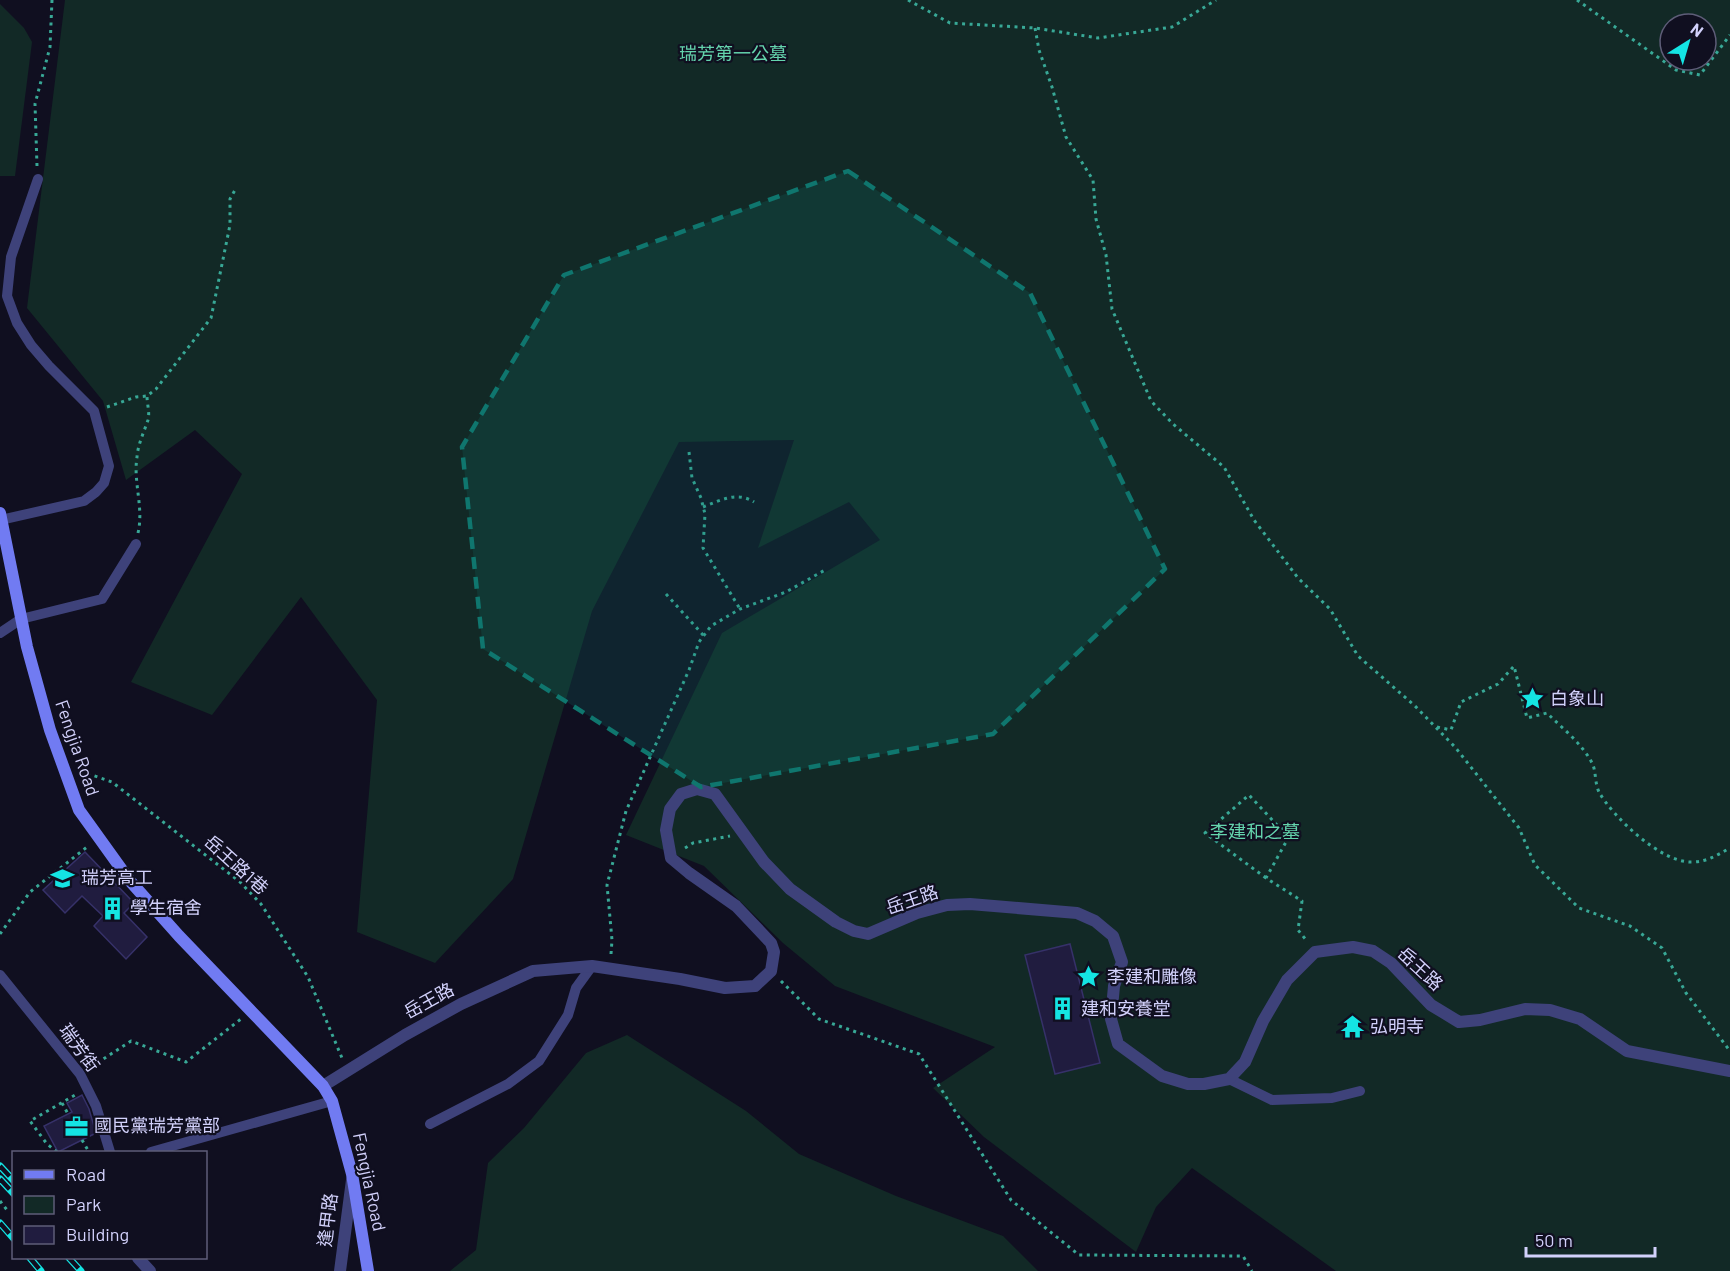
<svg xmlns="http://www.w3.org/2000/svg" width="1730" height="1271" font-family="Barlow,'Noto Sans TC',sans-serif">
	<style>
		.green { fill: #122926; fill-rule: evenodd }
		.building { fill: #201c3f; stroke: #363169; stroke-width: 1.5 }
		.lines { fill: none; stroke-linecap: round; stroke-linejoin: round }
		.path { stroke: #38a896; stroke-width: 3; stroke-dasharray: 3 4.5; stroke-linecap: butt }
		.service { stroke: #3e427a; stroke-width: 10 }
		.pedestrian { stroke: #3e427a; stroke-width: 12 }
		.tertiary { stroke: #3e427a; stroke-width: 12 }
		.secondary { stroke: #717bf2; stroke-width: 12 }
		.rail-casing { stroke: #14e4e3; stroke-width: 7 }
		.rail { stroke: #100f20; stroke-width: 4.5; stroke-dasharray: 14; stroke-linecap: butt }
		.marked { fill: #0f766e; fill-opacity: 0.2; stroke: #0f766e; stroke-width: 4.5; stroke-dasharray: 12 8; stroke-linejoin: round }
		.labels { text-anchor: middle; stroke-width: 4.5; stroke-linejoin: round; paint-order: stroke }
		.park-label { font-size: 18px; fill: #64d4ad; stroke: #100f20 }
		.poi-label { font-size: 18px; fill: #d2d1fb; stroke: #100f20; text-anchor: start }
		.street-label { font-size: 18px; fill: #d2d1fb; stroke: #100f20 }
	</style>
	<rect width="100%" height="100%" fill="#100f20"/>
	<g class="green">
		<path d="M 65,0 L 1730,0 L 1730,1271 L 1336,1271 L 1192,1168 L 1156,1207 L 1136,1252 L 984,1137 L 933,1088 L 995,1047 L 835,986 L 783,943 L 704,866 L 626,835 L 722,633 L 880,540 L 849,502 L 758,548 L 794,440 L 679,442 L 592,611 L 513,879 L 435,963 L 357,932 L 377,700 L 301,597 L 212,715 L 131,682 L 242,474 L 195,430 L 126,480 L 103,401 L 27,308 ZM 1670,24 L 1706,24 L 1706,60 L 1670,60 Z"/>
		<path d="M 0,4 L 24,28 L 32,42 L 15,176 L 0,176 Z"/>
		<path d="M 627,1035 L 746,1111 L 799,1154 L 896,1196 L 1003,1236 L 1038,1271 L 450,1271 L 476,1250 L 488,1163 L 524,1128 L 586,1053 Z"/>
	</g>
	<g class="building">
		<path d="M 85,852 L 134,903 L 124,913 L 147,937 L 126,959 L 94,926 L 103,916 L 82,896 L 65,913 L 43,890 Z"/>
		<path d="M 1070,944 L 1100,1063 L 1055,1074 L 1025,955 Z"/>
		<path d="M 82,1095 L 89,1109 L 96,1133 L 58,1152 L 44,1126 L 72,1112 L 67,1103 Z"/>
	</g>
	<g class="lines">
		<g class="path">
			<path d="M 908,0 L 950,23 L 1035,28 L 1098,38 L 1172,27 L 1216,0"/>
			<path d="M 1577,0 L 1676,70 L 1700,75 L 1730,35"/>
			<path d="M 1035,28 L 1039,50 L 1052,87 L 1066,137 L 1093,180 L 1096,219 L 1106,255 L 1112,309 L 1151,401 L 1173,424 L 1224,467 L 1254,520 L 1298,578 L 1330,609 L 1358,656 L 1415,706 L 1455,747 L 1519,828 L 1535,865 L 1579,908 L 1630,926 L 1662,948 L 1686,993 L 1730,1051"/>
			<path d="M 37,166 L 35,104 L 50,47 L 52,0"/>
			<path d="M 107,407 L 136,397 L 147,396 L 156,389 L 211,318 L 230,225 L 230,199 L 235,190"/>
			<path d="M 689,452 L 692,478 L 701,498 L 705,514 L 703,548 L 740,609"/>
			<path d="M 703,507 C 721,500 737,491 754,502"/>
			<path d="M 138,533 C 144,508 133,482 137,457 C 138,444 144,432 148,420 C 150,413 147,404 147,396"/>
			<path d="M 666,594 L 704,636"/>
			<path d="M 1437,727 L 1451,730 L 1461,702 L 1498,684 L 1514,666 L 1527,718 L 1547,713 C 1563,729 1583,744 1593,765 C 1596,773 1595,784 1599,792 C 1613,817 1661,863 1692,862 C 1707,862 1717,855 1730,848"/>
			<path d="M 80,773 L 86,773 L 112,782 L 240,882 L 261,904 L 308,977 L 342,1058"/>
			<path d="M 685,848 L 693,843 L 730,836"/>
			<path d="M 1266,878 L 1205,833 L 1249,795 L 1277,825 L 1291,833 L 1266,878 L 1302,901 L 1298,930 L 1307,941"/>
			<path d="M 0,934 L 30,892 L 87,847"/>
			<path d="M 611,954 L 612,940 L 607,885 L 626,811 L 689,670 L 699,642 L 711,626 L 740,609 L 786,592 L 825,570"/>
			<path d="M 781,981 L 819,1019 L 919,1054 L 1011,1200 L 1079,1255 L 1243,1256 L 1252,1271"/>
			<path d="M 91,1067 L 131,1041 L 186,1062 L 241,1019"/>
			<path d="M 62,1103 L 68,1114"/>
			<path d="M 82,1140 L 89,1152"/>
			<path d="M 57,1152 L 47,1144 L 30,1121 L 75,1095"/>
			<path d="M 0,1201 L 7,1210"/>
		</g>
		<g class="service">
			<path d="M 1,520 L 84,501 L 96,492 L 104,483 L 109,466 L 94,411 L 49,366 L 31,345 L 17,323 L 7,296 L 11,257 L 38,179"/>
			<path d="M 0,633 L 21,619 L 102,599 L 136,544"/>
			<path d="M 0,975 L 80,1074 L 96,1106 L 110,1152"/>
			<path d="M 1229,1079 L 1272,1100 L 1332,1098 L 1360,1091"/>
			<path d="M 430,1124 L 508,1084 L 539,1061 L 568,1015 L 576,988 L 592,966"/>
			<path d="M 151,1152 L 332,1101"/>
		</g>
		<g class="pedestrian">
			<path d="M 138,1258 L 150,1271"/>
			<path d="M 340,1271 L 352,1180"/>
		</g>
		<path class="tertiary" d="M 323,1086 L 405,1035 L 461,1004 L 533,971 L 592,966 L 680,979 L 725,988 L 755,986 L 771,971 L 774,952 L 771,943 L 736,906 L 689,873 L 671,858 L 666,830 L 670,809 L 681,794 L 697,789 L 715,794 L 764,862 L 790,889 L 836,922 L 854,931 L 868,934 L 917,913 L 947,905 L 970,904 L 1077,913 L 1095,921 L 1113,936 L 1122,962 L 1114,986 L 1111,1019 L 1118,1044 L 1162,1076 L 1188,1084 L 1204,1084 L 1229,1079 L 1245,1062 L 1263,1021 L 1287,980 L 1315,952 L 1353,947 L 1373,951 L 1391,963 L 1431,1005 L 1459,1022 L 1480,1020 L 1525,1009 L 1550,1010 L 1580,1019 L 1627,1051 L 1730,1071"/>
		<path class="secondary" d="M 0,513 L 27,647 L 50,730 L 79,810 L 130,881 L 179,936 L 323,1086 L 332,1101 L 352,1174 L 368,1271"/>
		<defs>
			<g id="rail">
				<path d="M 0,1166 L 14,1181"/>
				<path d="M 0,1179 L 14,1194"/>
				<path d="M 0,1223 L 14,1239"/>
				<path d="M 30,1258 L 41,1271"/>
				<path d="M 69,1258 L 81,1271"/>
			</g>
		</defs>
		<use href="#rail" class="rail-casing"/>
		<use href="#rail" class="rail"/>
	</g>
	<path class="marked" d="M 848,171 L 1030,293 L 1165,569 L 993,734 L 701,787 L 483,649 L 462,447 L 564,275 Z"/>
	<defs>
		<symbol id="sight-bare" viewBox="-9 -9 18 18"><path d="M0-6L1.8-2.2L6-1.7L2.9 1.2L3.7 5.4L0 3.3L-3.7 5.4L-2.9 1.2L-6-1.7L-1.8-2.2Z" fill="#14e4e3" stroke="#100f20" stroke-width="2.5" paint-order="stroke"/></symbol>
		<symbol id="school-bare" viewBox="-9 -9 18 18"><path d="M0-5L7-2L0 1L-7-2ZM-4 1L0 2.5L4 1V4Q0 6-4 4Z" fill="#14e4e3" stroke="#100f20" stroke-width="2.5" paint-order="stroke"/></symbol>
		<symbol id="building-bare" viewBox="-9 -9 18 18"><path d="M-4-6H4V6H1V3H-1V6H-4ZM-2.5-4.3h1.7v1.8h-1.7ZM.8-4.3h1.7v1.8H.8ZM-2.5-1h1.7V.8h-1.7ZM.8-1h1.7V.8H.8Z" fill="#14e4e3" stroke="#100f20" stroke-width="2.5" paint-order="stroke"/></symbol>
		<symbol id="temple-bare" viewBox="-9 -9 18 18"><path d="M0-6L5-2H3V0L6.5 2.5H4V6H1.5V3h-3V6H-4V2.5H-6.5L-3 0V-2H-5Z" fill="#14e4e3" stroke="#100f20" stroke-width="2.5" paint-order="stroke"/></symbol>
		<symbol id="office-bare" viewBox="-9 -9 18 18"><path d="M-6-3h4V-5.5h4V-3h4V5H-6ZM-1-4.5V-3h2v-1.5ZM-6 0V1H6V0Z" fill="#14e4e3" stroke="#100f20" stroke-width="2.5" paint-order="stroke"/></symbol>
	</defs>
	<g fill-rule="evenodd">
		<use href="#sight-bare" x="1516" y="682" width="33" height="33"/>
		<use href="#school-bare" x="46" y="862" width="33" height="33"/>
		<use href="#building-bare" x="96" y="892" width="33" height="33"/>
		<use href="#sight-bare" x="1072" y="960" width="33" height="33"/>
		<use href="#building-bare" x="1046" y="992" width="33" height="33"/>
		<use href="#temple-bare" x="1336" y="1010" width="33" height="33"/>
		<use href="#office-bare" x="60" y="1110" width="33" height="33"/>
	</g>
	<g class="labels">
		<g class="park-label">
			<text x="733" y="60">瑞芳第一公墓</text>
			<text x="1255" y="838">李建和之墓</text>
		</g>
		<g class="poi-label">
			<text x="1550" y="705">白象山</text>
			<text x="81" y="884">瑞芳高工</text>
			<text x="130" y="914">學生宿舍</text>
			<text x="1107" y="983">李建和雕像</text>
			<text x="1081" y="1015">建和安養堂</text>
			<text x="1370" y="1033">弘明寺</text>
			<text x="94" y="1132">國民黨瑞芳黨部</text>
		</g>
		<g class="street-label">
			<text transform="translate(77 748) rotate(71)" y="6">Fengjia Road</text>
			<text transform="translate(236 865) rotate(42)" y="6">岳王路1巷</text>
			<text transform="translate(912 900) rotate(-19)" y="6">岳王路</text>
			<text transform="translate(1420 969) rotate(43)" y="6">岳王路</text>
			<text transform="translate(429 1001) rotate(-29)" y="6">岳王路</text>
			<text transform="translate(79 1048) rotate(54)" y="6">瑞芳街</text>
			<text transform="translate(369 1182) rotate(78)" y="6">Fengjia Road</text>
			<text transform="translate(328 1220) rotate(-83)" y="6">逢甲路</text>
		</g>
	</g>
	<rect x="12" y="1151" width="195" height="108" fill="#100f20" stroke="#5e5d78" stroke-width="1.5"/>
	<rect x="24" y="1170" width="30" height="9" fill="#717bf2" stroke="#5e5d78" stroke-width="1.5"/>
	<text x="66" y="1181" font-size="18" fill="#d2d1fb">Road</text>
	<rect x="24" y="1196" width="30" height="18" fill="#122926" stroke="#5e5d78" stroke-width="1.5"/>
	<text x="66" y="1211" font-size="18" fill="#d2d1fb">Park</text>
	<rect x="24" y="1226" width="30" height="18" fill="#201c3f" stroke="#5e5d78" stroke-width="1.5"/>
	<text x="66" y="1241" font-size="18" fill="#d2d1fb">Building</text>
	<g transform="translate(1688 42) rotate(37)"><circle r="28" fill="#100f20" stroke="#5e5d78" stroke-width="1.5"/>
	<path d="M0-4.5L10 22L0 15L-10 22Z" fill="#14e4e3"/>
	<text y="-9" font-size="16" font-weight="bold" text-anchor="middle" fill="#d2d1fb">N</text>
	</g>
	<path d="M1526 1247v9h129v-9" fill="none" stroke="#d2d1fb" stroke-width="3"/>
	<text x="1535" y="1247" font-size="18" fill="#d2d1fb" stroke="#100f20" stroke-width="4.5" paint-order="stroke">50 m</text>
</svg>
